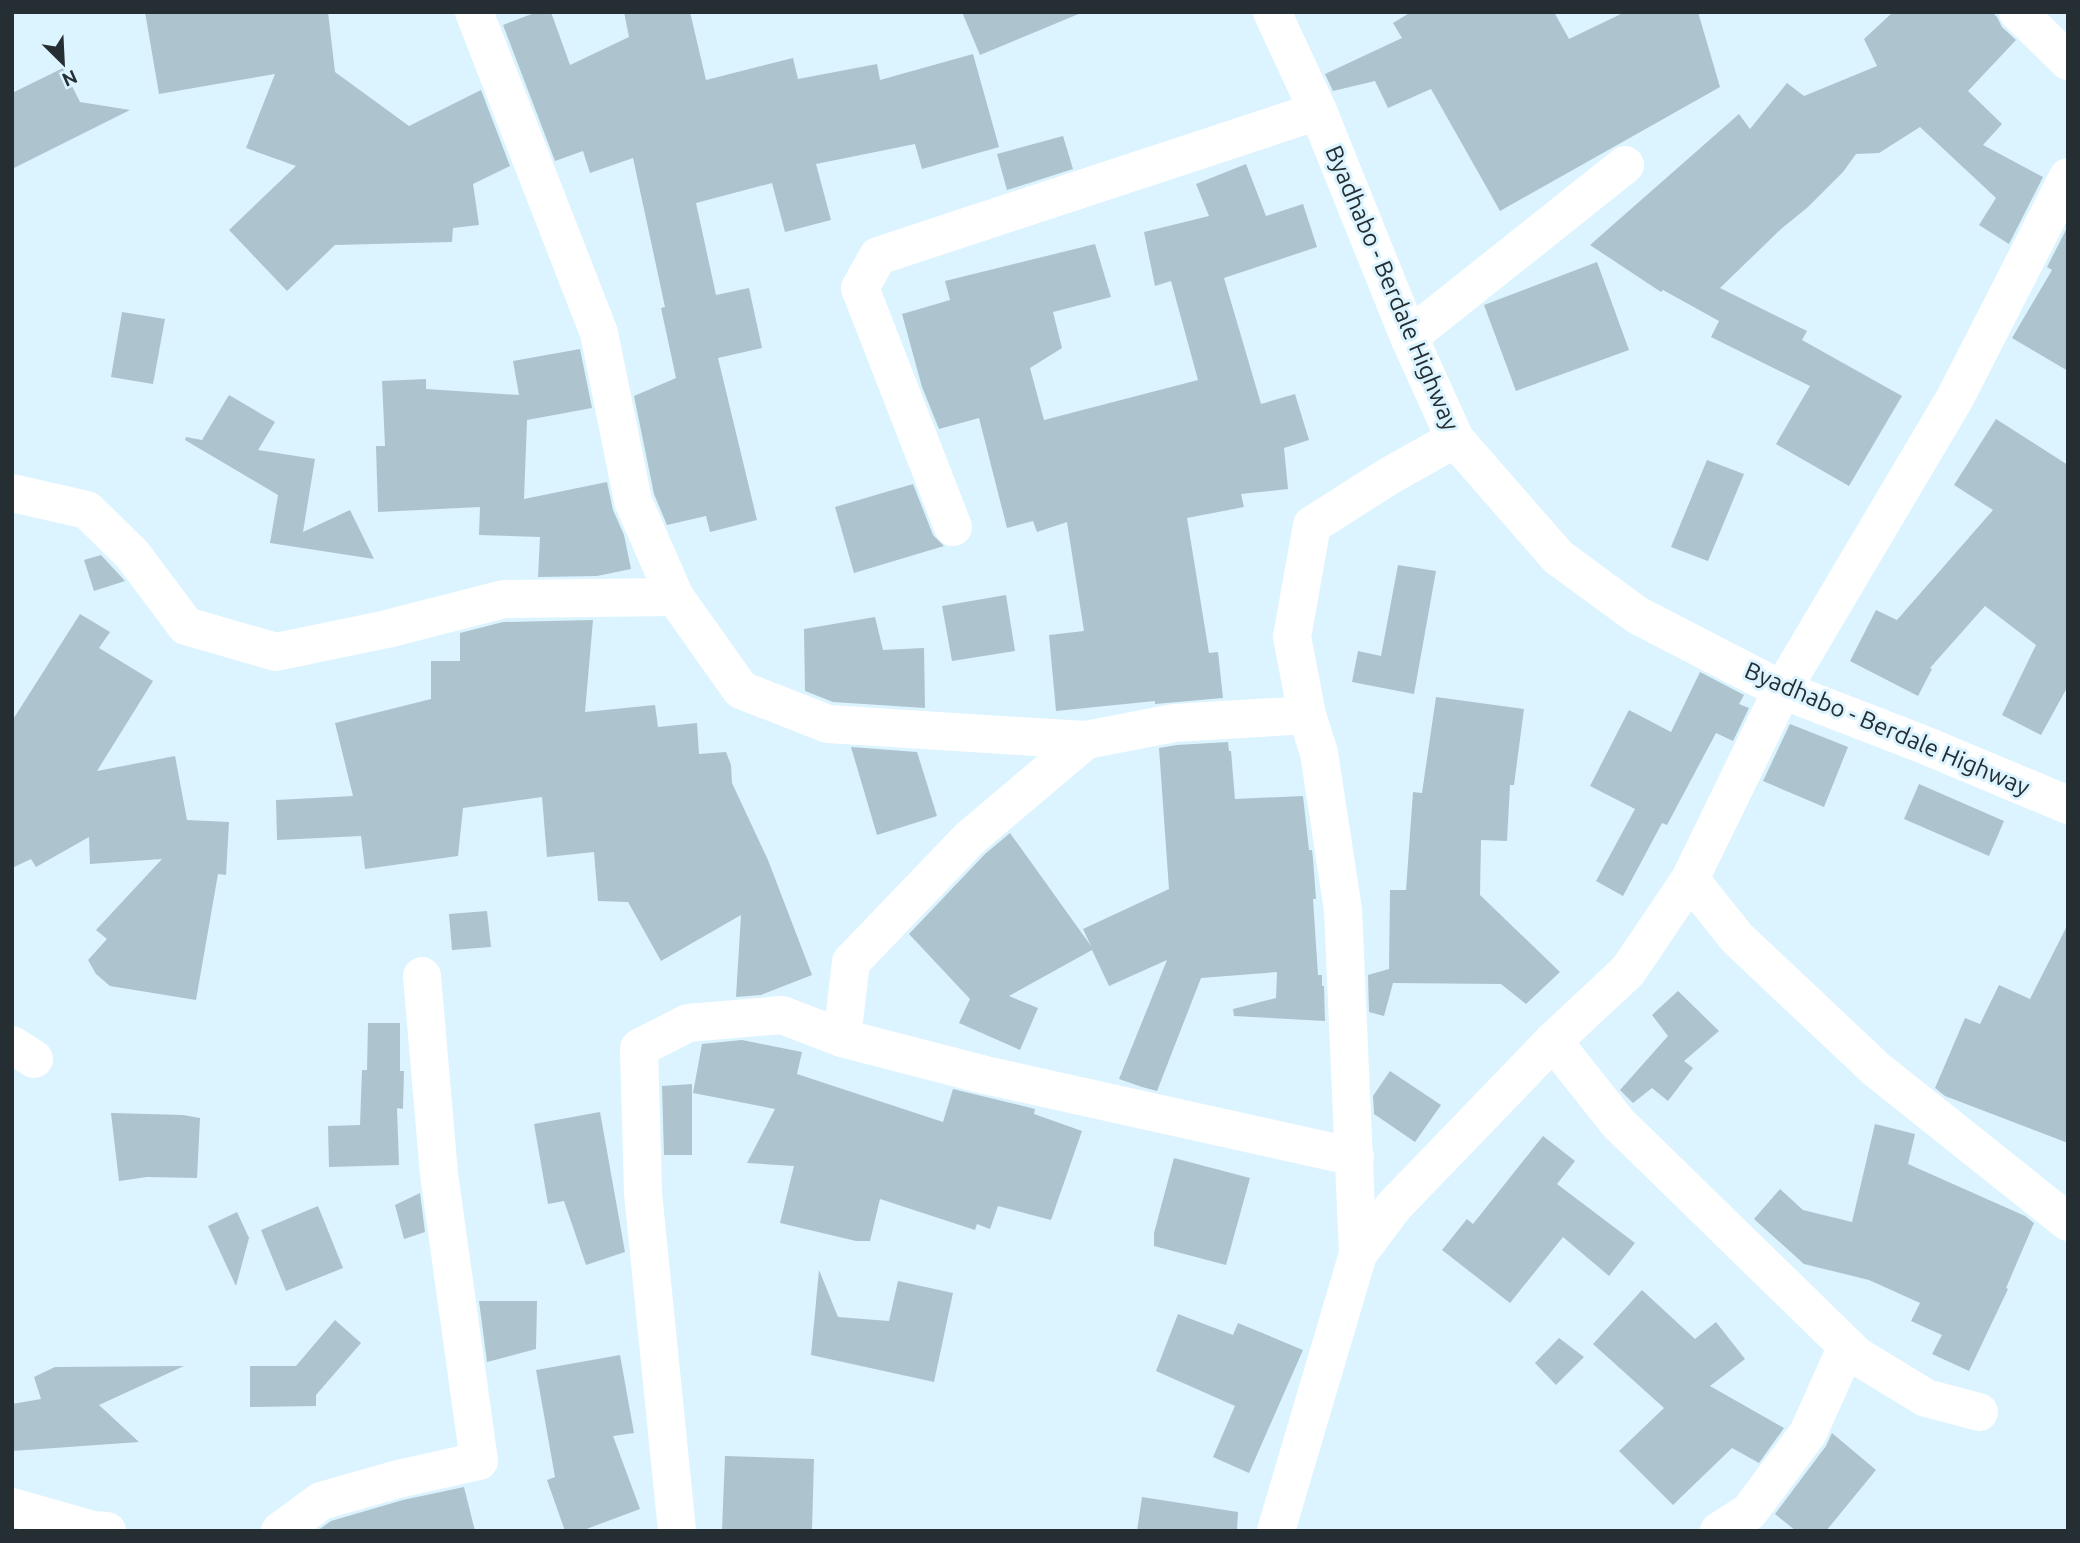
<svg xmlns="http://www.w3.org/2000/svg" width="2080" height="1543" font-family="Ubuntu,sans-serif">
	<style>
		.building { fill: #adc4ce }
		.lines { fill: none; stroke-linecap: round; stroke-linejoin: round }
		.minor { stroke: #fff; stroke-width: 38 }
		.major { stroke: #fff; stroke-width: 38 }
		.labels { text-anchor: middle; stroke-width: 6; stroke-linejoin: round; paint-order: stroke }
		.street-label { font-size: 24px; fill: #252e32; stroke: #dcf4ff }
	</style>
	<rect width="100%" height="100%" fill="#dcf4ff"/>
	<g class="building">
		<path d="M 145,12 L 328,12 L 335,72 L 409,126 L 481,90 L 510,166 L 473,184 L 479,225 L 453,228 L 452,242 L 335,245 L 287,291 L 229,230 L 296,166 L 246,148 L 275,74 L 159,94 Z"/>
		<path d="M 537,12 L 551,12 L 570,65 L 629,37 L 624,12 L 690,12 L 706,80 L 793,58 L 798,79 L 877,64 L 880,80 L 973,54 L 999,147 L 922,169 L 915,144 L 816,164 L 831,220 L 785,232 L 772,183 L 696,203 L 716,295 L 749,288 L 762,348 L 718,358 L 757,520 L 710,532 L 706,516 L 667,525 L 654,494 L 634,396 L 676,378 L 661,308 L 665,307 L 633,158 L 590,173 L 583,151 L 555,161 L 503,25 Z"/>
		<path d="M 962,12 L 1081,12 L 1081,13 L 980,55 Z"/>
		<path d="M 1411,12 L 1554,12 L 1569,39 L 1625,12 L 1698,12 L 1720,87 L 1500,211 L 1431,89 L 1388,108 L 1375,81 L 1333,91 L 1325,74 L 1402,38 L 1393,23 Z"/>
		<path d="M 1893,12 L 1992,12 L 1997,17 L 2002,27 L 2016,40 L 1968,91 L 2002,124 L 1983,145 L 2043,177 L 2009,244 L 1979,225 L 1996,198 L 1920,127 L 1879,153 L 1856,154 L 1843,172 L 1808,207 L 1781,229 L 1720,288 L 1807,331 L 1802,340 L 1902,396 L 1849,486 L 1776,444 L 1810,386 L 1711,337 L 1719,321 L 1663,290 L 1661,292 L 1590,245 L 1739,114 L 1750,129 L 1787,83 L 1804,96 L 1877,66 L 1864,39 Z"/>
		<path d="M 63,68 L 80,102 L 130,110 L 12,169 L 12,93 Z"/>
		<path d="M 1063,136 L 1073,169 L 1007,190 L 997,154 Z"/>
		<path d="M 1246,164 L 1266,216 L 1303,204 L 1317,247 L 1224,278 L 1261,404 L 1295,394 L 1309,440 L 1284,448 L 1288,489 L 1241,494 L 1244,507 L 1187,518 L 1209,653 L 1218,652 L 1223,698 L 1155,704 L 1155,701 L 1056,711 L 1049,635 L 1084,631 L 1067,522 L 1037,532 L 1033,521 L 1007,528 L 979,418 L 939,429 L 922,387 L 902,314 L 950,300 L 945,281 L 1095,244 L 1111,297 L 1053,312 L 1062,348 L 1030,368 L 1044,420 L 1198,380 L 1171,281 L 1155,286 L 1144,232 L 1209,216 L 1196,184 Z"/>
		<path d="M 2068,226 L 2068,371 L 2012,338 L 2052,270 L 2047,267 Z"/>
		<path d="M 1597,262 L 1629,350 L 1516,391 L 1484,305 Z"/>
		<path d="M 122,312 L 165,319 L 153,384 L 111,377 Z"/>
		<path d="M 580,349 L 592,408 L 527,420 L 524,499 L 607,482 L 613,510 L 624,535 L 631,569 L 597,576 L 538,577 L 540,537 L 479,535 L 480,507 L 378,512 L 376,446 L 385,446 L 382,381 L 426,379 L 426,389 L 519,395 L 513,361 Z"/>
		<path d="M 229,395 L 275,422 L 258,450 L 315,459 L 303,532 L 350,510 L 374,559 L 270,543 L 278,495 L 185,440 L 186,437 L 202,440 Z"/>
		<path d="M 1996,419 L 2068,465 L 2068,686 L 2041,735 L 2002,715 L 2036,645 L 1985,606 L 1930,668 L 1932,669 L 1918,696 L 1850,661 L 1876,610 L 1897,620 L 1993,510 L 1954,485 Z"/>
		<path d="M 1707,460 L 1744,474 L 1708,561 L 1671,547 Z"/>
		<path d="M 913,484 L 933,535 L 944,546 L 854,573 L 835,507 Z"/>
		<path d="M 101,555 L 125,581 L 94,591 L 84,560 Z"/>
		<path d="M 1398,565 L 1436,571 L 1414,694 L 1352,682 L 1358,651 L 1381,656 Z"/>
		<path d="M 1006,595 L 1015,651 L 952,661 L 942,606 Z"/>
		<path d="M 80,614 L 110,632 L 99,648 L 153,681 L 97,771 L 175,756 L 187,820 L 229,822 L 226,875 L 218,874 L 196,1000 L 110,986 L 96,974 L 88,960 L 107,939 L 96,930 L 162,859 L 90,864 L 89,837 L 36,867 L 31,859 L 12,868 L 12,721 Z"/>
		<path d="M 875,617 L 883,650 L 924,648 L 925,708 L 833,702 L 805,691 L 804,629 Z"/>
		<path d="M 593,620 L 585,712 L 655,705 L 658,727 L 697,723 L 699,754 L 726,752 L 731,765 L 732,783 L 768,860 L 812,975 L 761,995 L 736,997 L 741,915 L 661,961 L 628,902 L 598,901 L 594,852 L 547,857 L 542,797 L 463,808 L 458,856 L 365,869 L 361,836 L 277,840 L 276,800 L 353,796 L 335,723 L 431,699 L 431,661 L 460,661 L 460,633 L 503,622 Z"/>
		<path d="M 1700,672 L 1744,695 L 1739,704 L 1749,708 L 1733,741 L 1716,733 L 1667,825 L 1662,823 L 1623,896 L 1596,881 L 1635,809 L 1590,786 L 1629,710 L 1671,732 Z"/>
		<path d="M 1436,697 L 1524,709 L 1514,785 L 1510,785 L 1507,841 L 1481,840 L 1480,895 L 1560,972 L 1526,1004 L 1501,984 L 1393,983 L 1384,1016 L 1369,1012 L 1368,975 L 1389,969 L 1390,890 L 1406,890 L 1413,792 L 1422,793 Z"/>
		<path d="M 1790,724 L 1848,747 L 1824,807 L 1763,781 Z"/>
		<path d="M 1228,742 L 1229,751 L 1231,751 L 1235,799 L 1303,796 L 1309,850 L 1312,850 L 1313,859 L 1316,899 L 1313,899 L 1318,975 L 1322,975 L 1322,986 L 1324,986 L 1325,1021 L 1234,1016 L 1233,1009 L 1276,998 L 1277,972 L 1201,978 L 1157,1091 L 1142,1087 L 1119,1079 L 1167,960 L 1109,986 L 1092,950 L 1009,996 L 1038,1008 L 1020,1050 L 959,1023 L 970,999 L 909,934 L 985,854 L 1010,833 L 1091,946 L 1083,929 L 1169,889 L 1159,748 L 1177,745 Z"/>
		<path d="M 851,747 L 917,752 L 937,816 L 877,835 Z"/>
		<path d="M 1919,784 L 2004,821 L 1989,856 L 1904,819 Z"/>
		<path d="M 487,911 L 491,947 L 452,950 L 449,914 Z"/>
		<path d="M 2068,924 L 2068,1143 L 1945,1096 L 1935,1088 L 1965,1018 L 1980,1024 L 1999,985 L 2030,999 Z"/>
		<path d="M 1678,991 L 1719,1031 L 1684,1061 L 1693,1068 L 1668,1101 L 1652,1088 L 1633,1103 L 1620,1090 L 1668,1036 L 1652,1015 Z"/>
		<path d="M 368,1023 L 400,1023 L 400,1071 L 404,1071 L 403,1109 L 397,1108 L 399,1165 L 329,1167 L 328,1126 L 360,1125 L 362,1070 L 367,1070 Z"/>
		<path d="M 742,1040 L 802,1052 L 797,1074 L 943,1122 L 953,1089 L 1035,1109 L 1034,1114 L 1082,1131 L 1051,1220 L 998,1206 L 990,1229 L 977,1224 L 975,1230 L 880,1199 L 870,1241 L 856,1241 L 780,1223 L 794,1166 L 747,1163 L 775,1109 L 693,1093 L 702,1044 Z"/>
		<path d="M 1390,1071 L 1441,1105 L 1415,1142 L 1374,1114 L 1373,1096 Z"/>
		<path d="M 692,1084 L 692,1155 L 664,1155 L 662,1086 Z"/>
		<path d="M 600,1112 L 625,1252 L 586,1265 L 564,1201 L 548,1204 L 534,1124 Z"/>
		<path d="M 111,1113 L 183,1115 L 200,1118 L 197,1178 L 147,1177 L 119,1181 Z"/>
		<path d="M 1875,1124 L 1915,1134 L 1908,1164 L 2025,1216 L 2034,1223 L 2006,1288 L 2008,1289 L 1969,1371 L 1932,1354 L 1942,1335 L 1911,1321 L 1920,1303 L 1869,1280 L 1804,1264 L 1754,1219 L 1780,1189 L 1803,1210 L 1852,1222 Z"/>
		<path d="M 1543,1136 L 1575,1161 L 1557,1184 L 1635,1243 L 1609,1276 L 1563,1237 L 1510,1303 L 1442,1250 L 1467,1219 L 1473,1224 Z"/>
		<path d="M 1174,1158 L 1250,1178 L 1226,1265 L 1154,1246 L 1154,1233 Z"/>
		<path d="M 420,1193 L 425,1232 L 404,1239 L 395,1205 Z"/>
		<path d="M 318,1206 L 343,1268 L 286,1291 L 261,1230 Z"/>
		<path d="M 237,1212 L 249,1238 L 236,1286 L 208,1226 Z"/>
		<path d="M 819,1270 L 838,1317 L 889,1321 L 898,1281 L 953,1293 L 934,1382 L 811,1355 Z"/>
		<path d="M 1642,1290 L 1695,1339 L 1716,1322 L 1745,1359 L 1710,1386 L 1784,1428 L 1759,1463 L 1732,1448 L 1673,1505 L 1619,1451 L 1664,1408 L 1593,1344 Z"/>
		<path d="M 479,1301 L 537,1301 L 536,1349 L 487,1362 Z"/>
		<path d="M 1178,1314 L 1233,1335 L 1238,1323 L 1303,1350 L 1249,1473 L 1213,1457 L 1235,1406 L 1156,1371 Z"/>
		<path d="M 335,1320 L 361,1343 L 316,1395 L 316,1406 L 250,1407 L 250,1366 L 296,1366 Z"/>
		<path d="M 1559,1338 L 1584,1357 L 1556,1385 L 1535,1363 Z"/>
		<path d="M 620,1355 L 634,1433 L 613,1436 L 640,1509 L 581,1531 L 565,1531 L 547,1480 L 555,1477 L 536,1370 Z"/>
		<path d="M 184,1366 L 99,1405 L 139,1442 L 12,1451 L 12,1404 L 41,1399 L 34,1377 L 55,1367 Z"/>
		<path d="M 1832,1433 L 1876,1470 L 1826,1531 L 1796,1531 L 1775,1514 L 1826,1446 Z"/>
		<path d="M 725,1456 L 814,1459 L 812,1531 L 722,1531 Z"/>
		<path d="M 464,1487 L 475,1531 L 317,1531 L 331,1521 L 403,1500 Z"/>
		<path d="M 1142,1497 L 1238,1512 L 1237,1531 L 1137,1531 Z"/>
	</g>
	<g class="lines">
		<g class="minor">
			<path d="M 474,12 L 599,333 L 633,501 L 675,597 L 741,690 L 828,724 L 1035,737 L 1086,740 L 1174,723 L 1307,715"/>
			<path d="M 2018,12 L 2068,61"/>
			<path d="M 1409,337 L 1625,165"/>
			<path d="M 12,493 L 87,510 L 132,554 L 186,626 L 276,652 L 387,629 L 504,599 L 675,597"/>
			<path d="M 953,527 L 860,288 L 878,256 L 1318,111"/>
			<path d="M 1690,879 L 1737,938 L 1876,1069 L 2068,1222"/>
			<path d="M 842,1038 L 851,962 L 970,838 L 1086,740"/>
			<path d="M 1553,1041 L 1618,1123 L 1857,1356 L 1926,1398 L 1979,1412"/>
			<path d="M 12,1045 L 34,1059"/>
			<path d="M 1358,1254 L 1394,1206 L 1553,1041 L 1628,971 L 1690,879 L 1782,690 L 1955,398 L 2068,177"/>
			<path d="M 12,1507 L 93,1530 L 107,1531"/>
			<path d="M 280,1531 L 321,1501 L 398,1479 L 479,1461 L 439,1174 L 422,976"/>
			<path d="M 677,1531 L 643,1193 L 639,1048 L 688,1023 L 782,1015 L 842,1038 L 985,1075 L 1355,1157"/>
			<path d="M 1276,1531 L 1358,1254 L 1343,910 L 1319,753 L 1307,715 L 1292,637 L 1312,525 L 1389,476 L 1455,439"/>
			<path d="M 1719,1531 L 1749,1512 L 1808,1433 L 1847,1346"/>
		</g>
		<path class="major" d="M 1272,12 L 1318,111 L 1409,337 L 1455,439 L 1558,557 L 1637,615 L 1782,690 L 1922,744 L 2068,805"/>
	</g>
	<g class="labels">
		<g class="street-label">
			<text transform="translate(1392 288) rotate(67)" y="8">Byadhabo - Berdale Highway</text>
			<text transform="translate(1887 729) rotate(23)" y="8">Byadhabo - Berdale Highway</text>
		</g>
	</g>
	<rect width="2080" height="1543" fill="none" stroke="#252e32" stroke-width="28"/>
	<g transform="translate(63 63) rotate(156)" stroke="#dcf4ff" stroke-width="5" paint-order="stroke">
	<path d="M0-5L12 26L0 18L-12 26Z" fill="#252e32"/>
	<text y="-10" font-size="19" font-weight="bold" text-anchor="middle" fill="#252e32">N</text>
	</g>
</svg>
